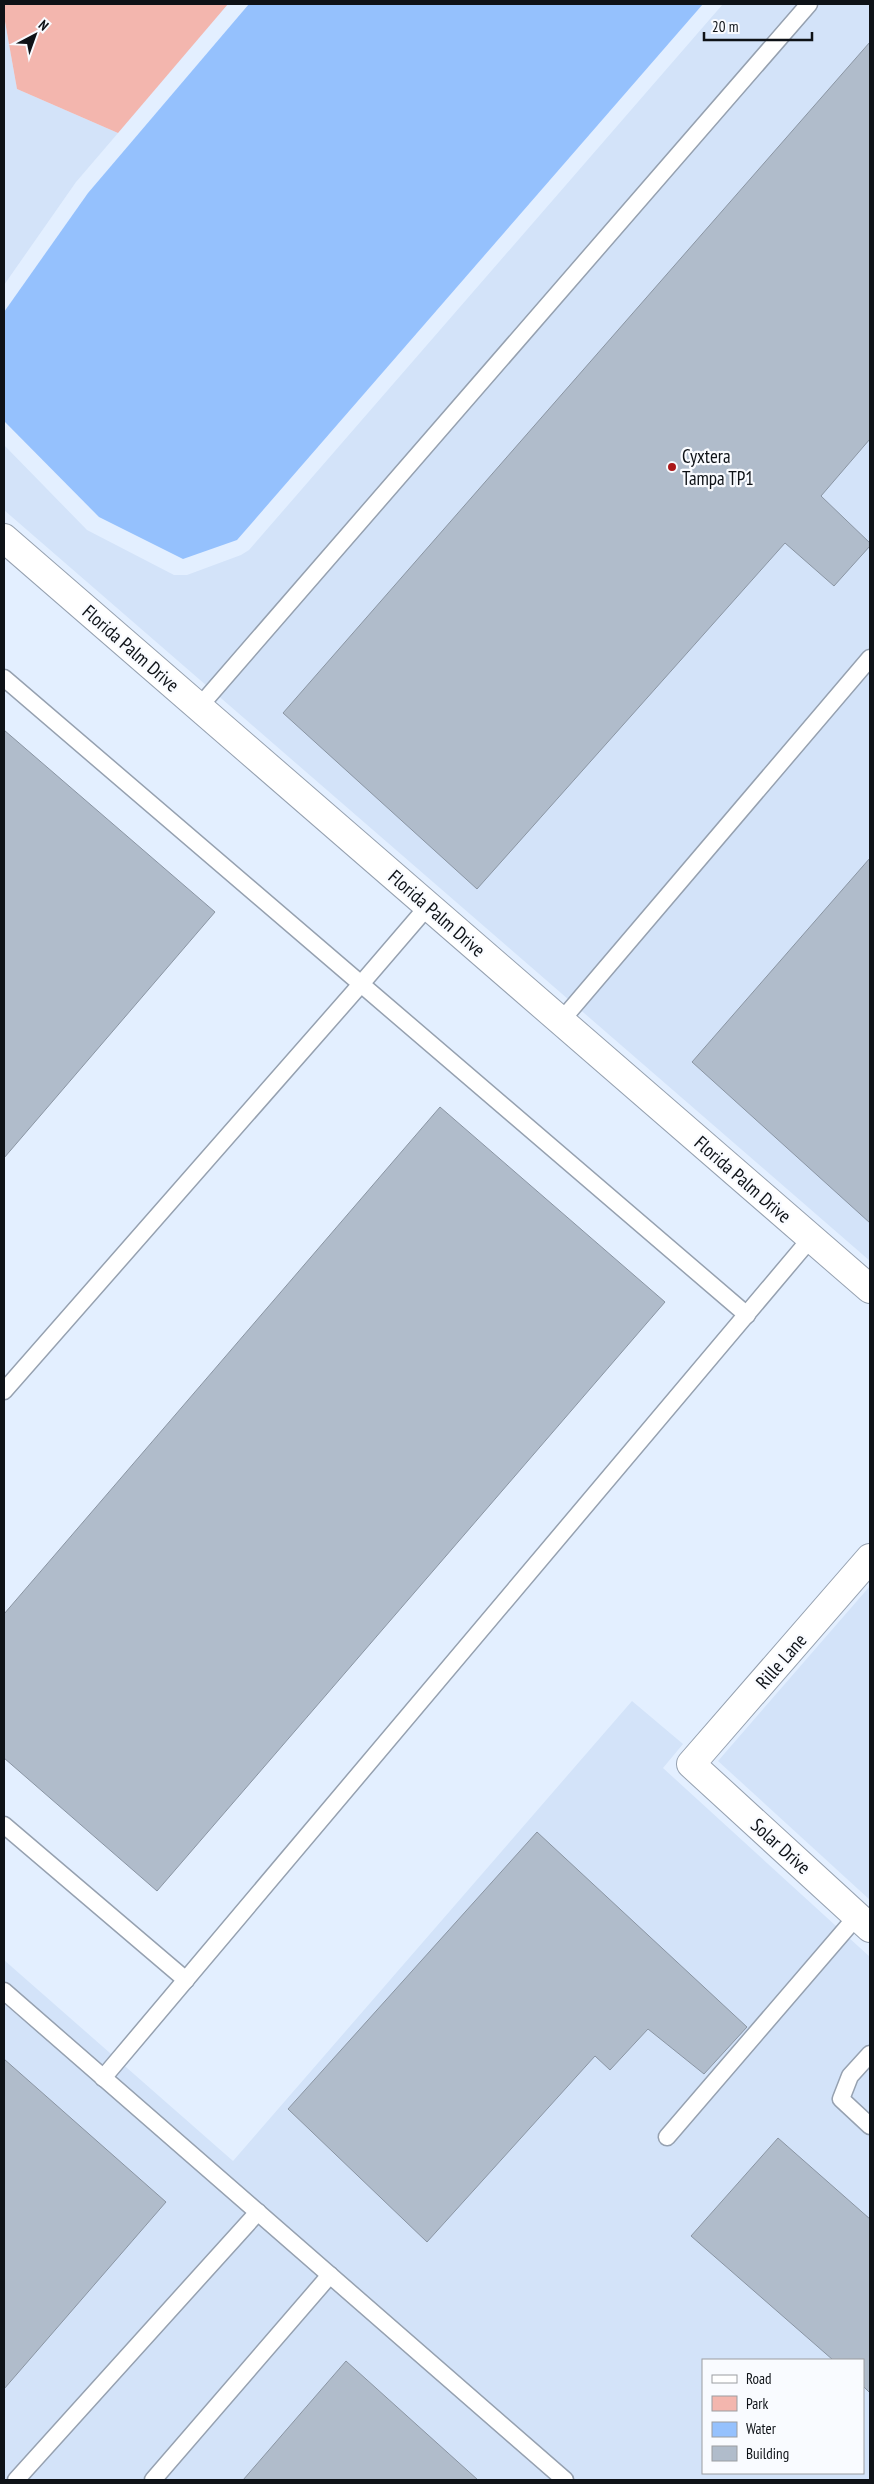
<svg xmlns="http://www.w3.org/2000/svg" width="874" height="2484" font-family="'PT Sans Narrow',sans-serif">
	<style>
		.built { fill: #d3e3f9; fill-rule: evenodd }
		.green { fill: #f3b6ae }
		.water { fill: #95c1fd }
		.building { fill: #b0bccb; stroke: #8a95a3 }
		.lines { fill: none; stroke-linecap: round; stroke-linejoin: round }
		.service-casing { stroke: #96a1b0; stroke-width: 19 }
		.minor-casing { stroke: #96a1b0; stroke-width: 30 }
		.service { stroke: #fff; stroke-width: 16 }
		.minor { stroke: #fff; stroke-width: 28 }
		.poi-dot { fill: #aa1719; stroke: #f9fbff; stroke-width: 2 }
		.labels { text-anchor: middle; stroke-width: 4.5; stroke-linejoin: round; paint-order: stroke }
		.poi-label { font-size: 19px; fill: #0e1217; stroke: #f9fbff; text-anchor: start }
		.street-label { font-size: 19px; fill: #0e1217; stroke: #f9fbff }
	</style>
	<rect width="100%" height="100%" fill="#e3efff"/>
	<g class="built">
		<path d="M 723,4 L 870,4 L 870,1261 L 4,510 L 4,445 L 87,530 L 174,575 L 187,575 L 241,555 L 249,550 Z"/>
		<path d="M 4,16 L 17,89 L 118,133 L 76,182 L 4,285 Z"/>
		<path d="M 870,1586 L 870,1900 L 718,1761 Z"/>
		<path d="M 632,1701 L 683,1744 L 663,1768 L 870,1957 L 870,2480 L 4,2480 L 4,1960 L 233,2161 ZM 703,2360 L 863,2360 L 863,2473 L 703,2473 Z"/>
	</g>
	<path class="green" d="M 4,4 L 228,4 L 118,133 L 17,89 L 4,16 Z"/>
	<path class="water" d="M 249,4 L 703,4 L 237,540 L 183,559 L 99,517 L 4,421 L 4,312 L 88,193 Z"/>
	<g class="building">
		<path d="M 870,42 L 870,439 L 821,496 L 870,543 L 870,546 L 834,586 L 785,543 L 477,889 L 283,713 Z"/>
		<path d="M 4,730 L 215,912 L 4,1158 Z"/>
		<path d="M 870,858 L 870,1223 L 692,1062 Z"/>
		<path d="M 440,1107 L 665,1302 L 157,1891 L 4,1758 L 4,1614 Z"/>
		<path d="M 537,1832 L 747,2027 L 704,2074 L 648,2029 L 610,2070 L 595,2056 L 427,2242 L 288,2109 Z"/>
		<path d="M 4,2059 L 166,2202 L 4,2389 Z"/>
		<path d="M 778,2138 L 870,2219 L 870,2393 L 863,2386 L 863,2360 L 833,2360 L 691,2236 Z"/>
		<path d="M 346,2361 L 478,2480 L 243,2480 Z"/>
	</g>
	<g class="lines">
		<defs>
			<g id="service">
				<path d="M 4,678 L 361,984 L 4,1391"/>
				<path d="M 199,707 L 809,4"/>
				<path d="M 428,906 L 361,984 L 747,1315"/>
				<path d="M 561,1021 L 870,658"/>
				<path d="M 4,1825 L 186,1980"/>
				<path d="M 4,1991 L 565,2480"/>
				<path d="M 870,2054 L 850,2076 L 841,2099 L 870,2126"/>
				<path d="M 103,2078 L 811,1238"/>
				<path d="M 667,2137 L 857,1916"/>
				<path d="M 16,2480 L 258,2212"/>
				<path d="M 153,2480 L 330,2275"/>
			</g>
			<g id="minor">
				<path d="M 4,538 L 870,1289"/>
				<path d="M 870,1558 L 691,1764 L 870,1928"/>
			</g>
		</defs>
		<use href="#service" class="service-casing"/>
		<use href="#minor" class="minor-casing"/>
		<use href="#service" class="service"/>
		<use href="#minor" class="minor"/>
	</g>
	<circle class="poi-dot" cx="672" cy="467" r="5"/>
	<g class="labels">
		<g class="poi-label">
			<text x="682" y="463">Cyxtera<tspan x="682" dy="22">Tampa TP1</tspan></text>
		</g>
		<g class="street-label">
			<text transform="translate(131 648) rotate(41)" y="7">Florida Palm Drive</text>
			<text transform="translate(437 913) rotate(41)" y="7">Florida Palm Drive</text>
			<text transform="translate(743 1179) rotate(41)" y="7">Florida Palm Drive</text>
			<text transform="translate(781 1661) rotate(-49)" y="7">Rille Lane</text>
			<text transform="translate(781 1846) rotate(42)" y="7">Solar Drive</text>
		</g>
	</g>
	<rect width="874" height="2484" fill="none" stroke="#0e1217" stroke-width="10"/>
	<rect x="702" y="2359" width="162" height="115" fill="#f9fbff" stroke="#9b9ea2"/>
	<rect x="712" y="2375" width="25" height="8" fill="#ffffff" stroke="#9b9ea2"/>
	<text x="746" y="2384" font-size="15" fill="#0e1217">Road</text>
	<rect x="712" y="2396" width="25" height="15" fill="#f3b6ae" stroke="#9b9ea2"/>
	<text x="746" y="2409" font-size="15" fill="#0e1217">Park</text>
	<rect x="712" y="2422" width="25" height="15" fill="#95c1fd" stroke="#9b9ea2"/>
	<text x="746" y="2434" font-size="15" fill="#0e1217">Water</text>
	<rect x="712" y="2446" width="25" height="15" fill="#b0bccb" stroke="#9b9ea2"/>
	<text x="746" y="2459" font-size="15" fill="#0e1217">Building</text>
	<g transform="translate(35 35) rotate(41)" stroke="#f9fbff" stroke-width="4" paint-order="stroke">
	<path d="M0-4L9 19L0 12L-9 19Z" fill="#0e1217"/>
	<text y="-8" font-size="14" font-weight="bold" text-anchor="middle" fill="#0e1217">N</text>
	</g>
	<path d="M704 32v8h108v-8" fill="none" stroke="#0e1217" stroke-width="2.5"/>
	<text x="712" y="32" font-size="15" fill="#0e1217" stroke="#f9fbff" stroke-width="4" paint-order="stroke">20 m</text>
</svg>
